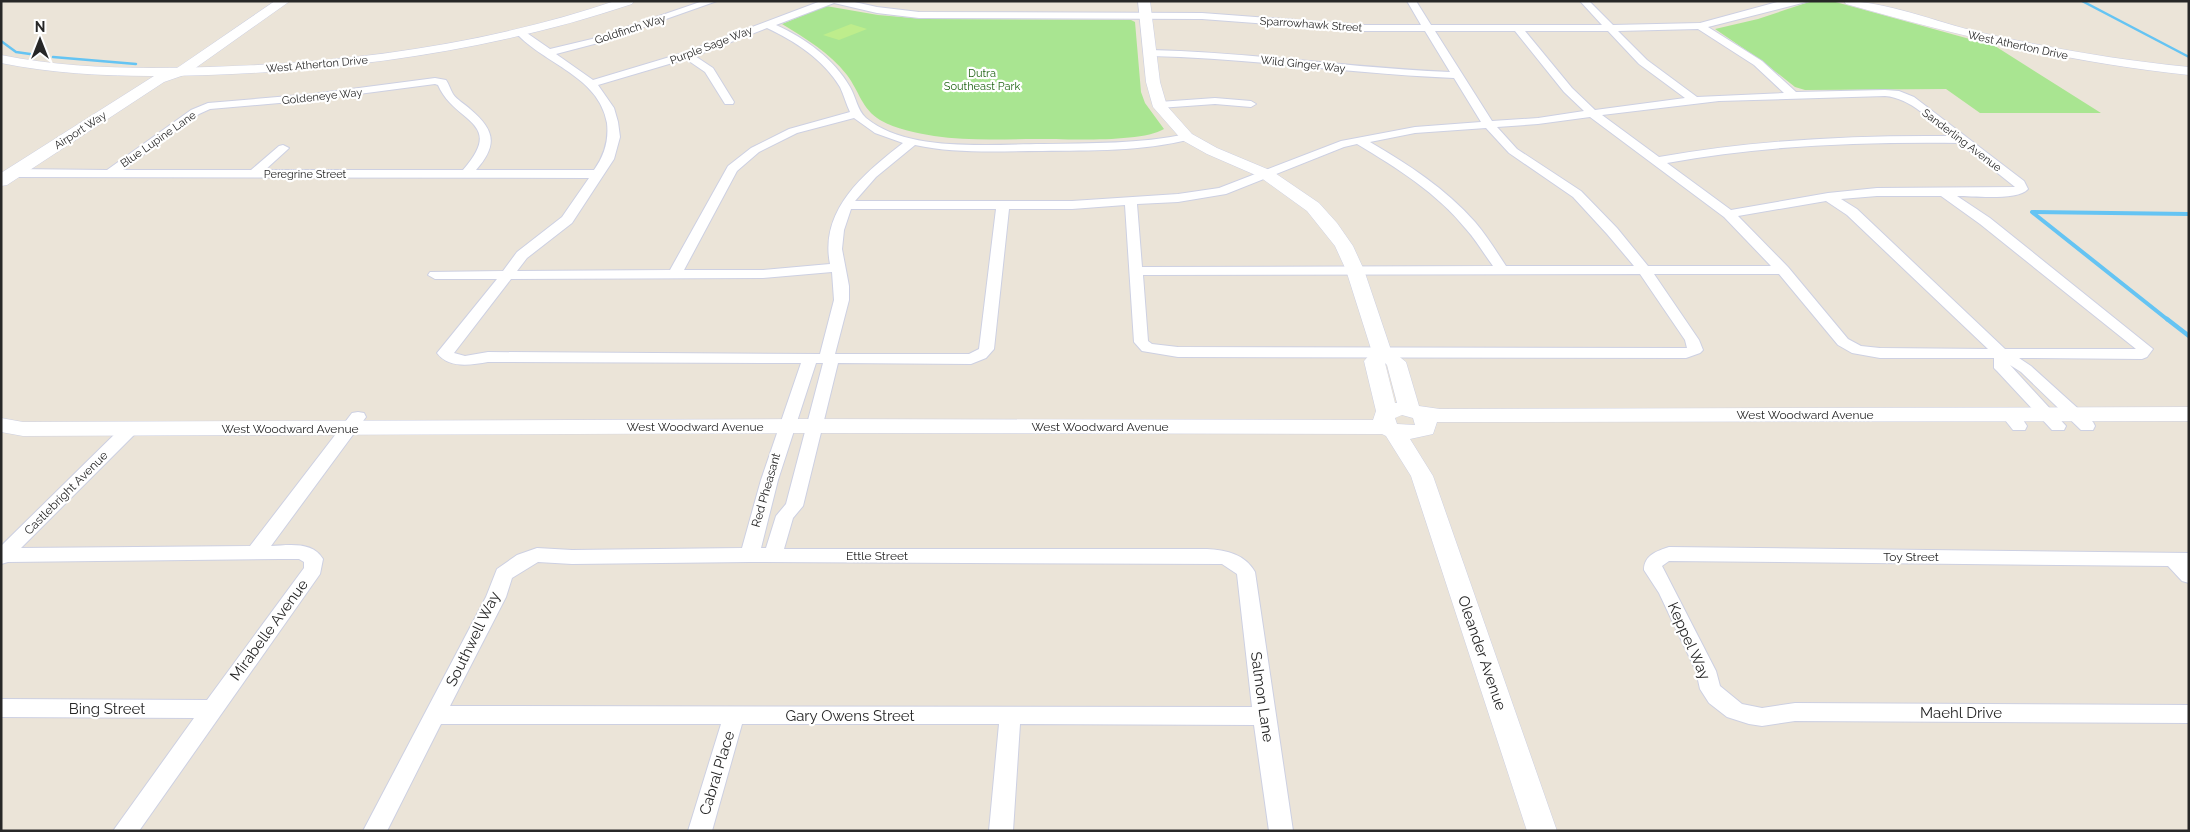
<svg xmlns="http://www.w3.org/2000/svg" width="2190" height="832" font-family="Raleway,sans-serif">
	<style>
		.green { fill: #a9e591 }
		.pitch { fill: #beed8c }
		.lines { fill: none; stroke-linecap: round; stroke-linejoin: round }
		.stream-far2 { stroke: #65c4f3; stroke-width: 2.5 }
		.stream-far1 { stroke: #65c4f3; stroke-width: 4 }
		.stream { stroke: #65c4f3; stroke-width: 4.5 }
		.minor-casing { stroke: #cdd0e2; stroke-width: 2 }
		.tertiary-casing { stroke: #cdd0e2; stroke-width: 1 }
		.secondary-casing { stroke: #cdd0e2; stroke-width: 1 }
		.minor { fill: #fff; fill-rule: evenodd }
		.tertiary { fill: #fff; fill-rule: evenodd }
		.secondary { fill: #fff; fill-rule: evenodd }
		.labels { text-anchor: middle; stroke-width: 4.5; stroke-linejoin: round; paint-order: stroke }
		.far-street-label { font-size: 11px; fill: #272727; stroke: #fff }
		.far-park-label { font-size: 11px; fill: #226616; stroke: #fff }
		.street-label { font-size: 12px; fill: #272727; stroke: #fff }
		.near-street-label { font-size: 15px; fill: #272727; stroke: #fff }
	</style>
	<rect width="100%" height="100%" fill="#ebe4d8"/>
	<g class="green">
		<path d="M 1812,1 L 1832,1 L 1995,46 L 2101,113 L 1980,113 L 1946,89 L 1805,90 L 1795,87 L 1762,61 L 1715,29 L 1758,19 Z"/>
		<path d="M 826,6 L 878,15 L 924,19 L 1131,20 L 1135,22 L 1141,92 L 1145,103 L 1164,129 C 1141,143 1065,139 1036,139 C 1002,139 968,141 934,136 C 916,133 896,129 880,120 C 862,109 859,91 847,75 C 829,52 806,39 782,24 Z"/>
	</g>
	<path class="pitch" d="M 851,24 L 867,29 L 839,40 L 823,35 Z"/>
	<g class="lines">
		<g class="stream-far2">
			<path d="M 2082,1 L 2189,57"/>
			<path d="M 1,41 L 16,52 L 30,54"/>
			<path d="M 53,57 L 136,64"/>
		</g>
		<g class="stream-far1">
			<path d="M 2032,212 L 2168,320"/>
			<path d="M 2033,212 L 2189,214"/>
		</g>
		<path class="stream" d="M 2167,319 L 2189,336"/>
		<defs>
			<g id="minor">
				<path d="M 703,1 L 717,1 L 598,43 L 556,54 L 593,80 L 683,53 L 821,1 L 850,1 L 877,7 L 919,12 L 1202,13 L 1364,25 L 1421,25 L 1407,1 L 1416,1 L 1431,25 L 1602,25 L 1580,1 L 1589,1 L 1613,25 L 1700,23 L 1781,1 L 1810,1 L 1708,27 L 1762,61 L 1796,92 L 1885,90 L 1899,91 L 1914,97 L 2024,181 L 2028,189 C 2018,201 1973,196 1957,196 L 1990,218 L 2153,349 L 2147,357 L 2142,359 L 2019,358 L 2031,366 L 2093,422 L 2095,426 L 2093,430 L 2081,430 L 2021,372 L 2010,365 L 2066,426 L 2064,430 L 2052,430 L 1997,371 L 1994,368 L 1994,358 L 1880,358 L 1852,353 L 1838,345 L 1779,274 L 1654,274 L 1699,340 L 1703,350 L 1700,353 L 1686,358 L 1178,357 L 1142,351 L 1134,342 L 1125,205 L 1072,209 L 1009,209 L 994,349 L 986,358 L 971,364 L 838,363 L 803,506 L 793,518 L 784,549 L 1207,549 C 1226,550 1245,554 1255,572 L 1293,831 L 1269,831 L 1254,725 L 1020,724 L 1013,831 L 989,831 L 999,724 L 742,724 L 712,831 L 688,831 L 721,724 L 441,724 L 387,831 L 363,831 L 486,597 L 497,569 L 517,555 L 537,548 L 572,550 L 742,548 L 761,480 L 801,363 L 488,362 C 471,365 449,369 437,353 L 497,279 L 435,279 L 428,275 L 430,272 L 503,271 L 517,252 L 562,217 L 589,178 L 12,177 L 6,173 L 12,169 L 107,170 L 191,110 L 208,103 L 313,94 L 435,78 L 446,80 C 449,84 450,89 453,94 C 457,100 465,104 470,109 C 495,130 498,145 476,170 L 594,170 C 604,156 609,141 607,123 C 599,76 544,64 516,33 L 521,30 L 524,31 L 550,49 L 592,39 ZM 834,3 L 877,13 L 919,18 L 1202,19 L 1364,31 L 1425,31 L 1450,72 C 1350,68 1250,52 1150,50 L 1145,53 L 1150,56 C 1252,58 1353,74 1454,78 L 1481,122 L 1415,127 L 1341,141 L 1219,188 L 1178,194 L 1072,201 L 855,201 L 876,177 L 915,145 C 956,154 1000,151 1042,151 C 1092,150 1141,152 1191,139 L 1193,137 L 1187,134 C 1139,144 1092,143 1043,144 C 991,144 908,153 866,118 C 857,110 856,97 850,87 C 834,59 805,38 776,25 ZM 767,28 C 795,41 824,60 840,87 C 844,95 846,104 850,112 L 789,129 L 751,148 L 728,166 L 670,270 L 517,271 L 527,258 L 572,223 L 614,159 L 620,137 L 618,122 L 614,108 L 598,85 L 686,59 L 705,72 L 725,104 L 733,104 L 734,102 L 713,68 L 695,56 ZM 1698,29 L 1754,65 L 1784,93 L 1697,97 L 1647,60 L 1618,31 ZM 1435,31 L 1515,31 L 1564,92 L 1584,111 L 1538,118 L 1492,121 ZM 1525,31 L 1608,31 L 1639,64 L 1685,98 L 1595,110 L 1572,88 ZM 435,84 L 438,85 C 455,124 506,121 463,170 L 265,170 L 287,150 L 289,148 L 283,145 L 279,146 L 251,170 L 123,170 L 199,114 L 210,109 L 313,100 ZM 1885,96 C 1911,98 1931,121 1951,136 C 1853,135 1756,140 1659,157 L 1602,115 L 1719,101 ZM 1590,117 L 1724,217 L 1771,266 L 1648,266 L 1617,228 L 1581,191 L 1517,149 L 1497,127 L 1538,124 ZM 854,118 L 875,133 L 903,143 C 866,172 819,209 830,264 L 763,270 L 684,270 L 737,171 L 759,152 L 797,133 ZM 1486,128 L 1509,153 L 1573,197 L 1607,234 L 1634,266 L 1506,266 C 1496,251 1487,236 1475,222 C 1446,189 1408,164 1370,142 L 1415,133 ZM 1960,143 L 2015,187 L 1877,188 L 1828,193 L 1731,210 L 1667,163 C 1764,145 1862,142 1960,143 ZM 1357,144 C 1397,168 1437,193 1466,229 C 1476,240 1484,254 1493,266 L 1142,267 L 1137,204 L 1178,202 L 1226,194 L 1344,147 ZM 1877,196 L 1941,196 L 1980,224 L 2136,349 L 2005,349 L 1857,209 L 1841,199 ZM 1826,201 L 1847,215 L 1988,349 L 1880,348 L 1861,346 L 1848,339 L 1788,267 L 1738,216 ZM 851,209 L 996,209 L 979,349 L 969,354 L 835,354 L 849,300 L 849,286 L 842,249 L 844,230 ZM 832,272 L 834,300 L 820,354 L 488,352 L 465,356 L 454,353 L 511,279 L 763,278 ZM 1640,274 L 1685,340 L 1687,348 L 1178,347 L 1152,344 L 1148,341 L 1143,275 ZM 816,363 L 823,363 L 786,504 L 776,516 L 766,548 L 761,548 L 778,480 ZM 538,562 L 572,564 L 750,562 L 1222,564 L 1237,574 L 1252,707 L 450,706 L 506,597 L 512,578 Z"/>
				<path d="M 1215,98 L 1251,101 L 1256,104 L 1251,107 L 1215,104 L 1159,108 L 1154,105 L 1159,102 Z"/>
				<path d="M 2009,410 C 2017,412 2023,419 2027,426 L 2025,430 L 2013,430 L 2001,415 L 2003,411 Z"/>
				<path d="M 358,412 L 364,413 L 366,417 L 271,546 C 288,545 313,541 323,559 L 320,574 L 139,831 L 113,831 L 194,718 L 1,717 L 1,699 L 207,700 L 304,568 L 304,562 L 299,559 L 280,559 L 8,562 L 1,564 L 1,546 L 124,425 L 136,425 L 138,429 L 136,433 L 21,548 L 250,546 L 352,413 Z"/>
				<path d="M 1669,547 L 2189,553 L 2189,583 L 2182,581 L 2168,566 L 1669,561 L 1662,566 L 1716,671 L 1720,686 L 1742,704 L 1762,708 L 1795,703 L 2189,705 L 2189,723 L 1795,721 L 1762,726 L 1749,724 L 1727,717 L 1709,703 L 1700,689 L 1696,671 L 1659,593 L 1644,570 C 1644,555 1657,551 1669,547 Z"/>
			</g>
			<g id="tertiary">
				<path d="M 615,1 L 634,1 L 632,4 C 495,50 353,70 208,75 C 139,77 70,77 1,63 L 1,55 C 70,69 139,69 209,67 C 347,63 484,45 615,1 Z"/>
				<path d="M 1138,1 L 1150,1 L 1160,82 L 1167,106 L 1192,134 L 1217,148 L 1272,171 L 1319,203 L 1337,223 L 1353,246 L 1364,270 L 1391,350 L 1406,362 L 1419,406 L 1440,409 L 2189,407 L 2189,421 L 1437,422 L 1433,434 L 1410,439 L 1433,476 L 1557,831 L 1527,831 L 1411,476 L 1386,436 L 1382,434 L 803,433 L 23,436 L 1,432 L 1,418 L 23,422 L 803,419 L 1373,420 L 1376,411 L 1364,361 L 1372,352 L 1346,270 L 1335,246 L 1307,211 L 1260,177 L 1207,154 L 1182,140 L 1153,107 L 1146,82 ZM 1385,363 L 1387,365 L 1397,403 L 1395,403 ZM 1402,415 L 1413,418 L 1415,425 L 1397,424 L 1395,418 Z"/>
				<path d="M 1844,1 C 1885,1 1937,22 1978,32 C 2048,48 2118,60 2189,67 L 2189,75 C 2072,63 1959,36 1846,4 Z"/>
			</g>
			<path id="secondary" d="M 275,1 L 290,1 L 187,74 L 164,82 L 7,185 L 1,186 L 1,173 L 154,76 L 177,68 Z"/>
		</defs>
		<use href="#minor" class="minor-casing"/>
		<use href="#tertiary" class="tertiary-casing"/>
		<use href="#secondary" class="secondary-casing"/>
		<use href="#minor" class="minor"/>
		<use href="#tertiary" class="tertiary"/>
		<use href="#secondary" class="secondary"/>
	</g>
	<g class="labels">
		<g class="far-street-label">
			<text transform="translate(1311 24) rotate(4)" y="4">Sparrowhawk Street</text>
			<text transform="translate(630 29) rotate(-18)" y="4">Goldfinch Way</text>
			<text transform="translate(711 45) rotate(-21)" y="4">Purple Sage Way</text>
			<text transform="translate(2018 45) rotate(12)" y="4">West Atherton Drive</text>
			<text transform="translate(317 64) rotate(-5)" y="4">West Atherton Drive</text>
			<text transform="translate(1303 64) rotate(6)" y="4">Wild Ginger Way</text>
			<text transform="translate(322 96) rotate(-6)" y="4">Goldeneye Way</text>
			<text transform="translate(80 130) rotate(-33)" y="4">Airport Way</text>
			<text transform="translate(158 139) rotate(-35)" y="4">Blue Lupine Lane</text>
			<text transform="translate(1962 140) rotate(37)" y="4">Sanderling Avenue</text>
			<text x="305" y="178">Peregrine Street</text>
		</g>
		<g class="far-park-label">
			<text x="982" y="77">Dutra<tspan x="982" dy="13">Southeast Park</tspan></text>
		</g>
		<g class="street-label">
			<text x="1805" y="419">West Woodward Avenue</text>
			<text x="695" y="431">West Woodward Avenue</text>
			<text x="1100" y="431">West Woodward Avenue</text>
			<text x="290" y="433">West Woodward Avenue</text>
			<text transform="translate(766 490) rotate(-74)" y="4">Red Pheasant</text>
			<text transform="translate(66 493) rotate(-45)" y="4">Castlebright Avenue</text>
			<text x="877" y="560">Ettle Street</text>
			<text x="1911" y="561">Toy Street</text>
		</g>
		<g class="near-street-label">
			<text transform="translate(269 630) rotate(-54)" y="5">Mirabelle Avenue</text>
			<text transform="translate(473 639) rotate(-64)" y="5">Southwell Way</text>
			<text transform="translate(1689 641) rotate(66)" y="5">Keppel Way</text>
			<text transform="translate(1482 653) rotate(71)" y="5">Oleander Avenue</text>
			<text transform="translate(1262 697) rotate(82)" y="5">Salmon Lane</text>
			<text x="107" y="714">Bing Street</text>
			<text x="1961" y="718">Maehl Drive</text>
			<text x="850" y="721">Gary Owens Street</text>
			<text transform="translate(717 773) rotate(-73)" y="5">Cabral Place</text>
		</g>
	</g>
	<rect width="2190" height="832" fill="none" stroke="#272727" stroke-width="5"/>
	<g transform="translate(40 40)" stroke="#ffffff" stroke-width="4" paint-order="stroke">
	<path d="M0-4L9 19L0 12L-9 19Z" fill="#272727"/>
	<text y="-8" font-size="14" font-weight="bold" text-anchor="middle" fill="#272727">N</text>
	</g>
</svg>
